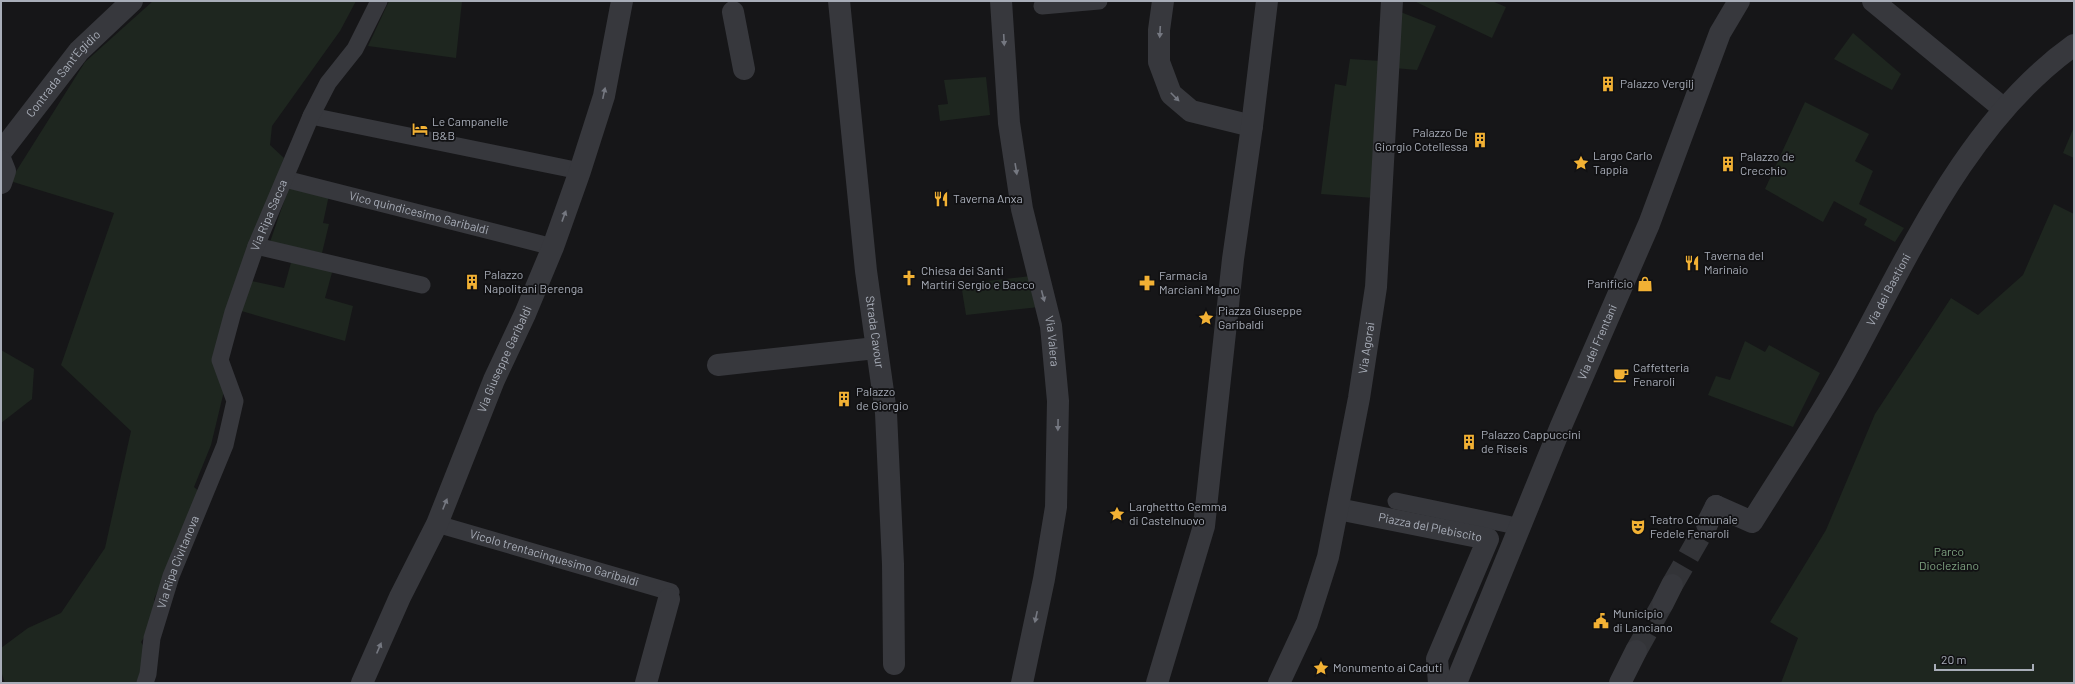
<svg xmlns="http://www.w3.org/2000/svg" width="2075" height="684" font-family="Barlow,sans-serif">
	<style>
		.green { fill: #1e261f }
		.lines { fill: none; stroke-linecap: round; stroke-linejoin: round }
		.pedestrian-tunnel { stroke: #333438; stroke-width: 22; stroke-dasharray: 22 11; stroke-linecap: butt }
		.service { stroke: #37383d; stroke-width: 17 }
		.pedestrian { stroke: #37383d; stroke-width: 22 }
		.minor { stroke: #37383d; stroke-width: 22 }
		.tertiary { stroke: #37383d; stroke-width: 22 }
		.oneway { fill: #757881 }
		.labels { text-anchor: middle; stroke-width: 3.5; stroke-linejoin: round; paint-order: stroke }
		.street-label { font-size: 12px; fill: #a8adb8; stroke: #111113 }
		.poi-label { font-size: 12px; fill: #a8adb8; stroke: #111113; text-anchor: start }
		.park-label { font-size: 12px; fill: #7fa381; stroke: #111113 }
	</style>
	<rect width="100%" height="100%" fill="#161618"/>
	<g class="green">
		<path d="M 153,1 L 356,1 L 340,31 L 272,126 L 270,145 L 284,158 L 229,310 L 224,391 L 211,445 L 194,487 L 202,494 L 154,599 L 155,622 L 141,642 L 148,654 L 138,683 L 5,683 L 1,671 L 1,648 L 28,628 L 61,613 L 105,548 L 131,431 L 61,365 L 114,213 L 10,181 L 85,62 Z"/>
		<path d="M 389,1 L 462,1 L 456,58 L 368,46 Z"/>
		<path d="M 1414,1 L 1492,1 L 1506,7 L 1492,38 Z"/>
		<path d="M 1398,11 L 1436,26 L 1417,70 L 1394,68 Z"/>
		<path d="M 1853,33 L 1901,74 L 1892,90 L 1834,59 Z"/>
		<path d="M 1350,59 L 1381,61 L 1374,198 L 1321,194 L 1335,84 L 1346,86 Z"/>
		<path d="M 986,77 L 990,115 L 940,121 L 938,105 L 948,104 L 944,80 Z"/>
		<path d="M 1805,102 L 1869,134 L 1855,161 L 1873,171 L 1859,204 L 1904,228 L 1895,242 L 1864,225 L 1867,219 L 1834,201 L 1823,222 L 1765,189 Z"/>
		<path d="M 2074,127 L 2074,158 L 2063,153 Z"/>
		<path d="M 289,187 L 329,195 L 323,223 L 329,224 L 322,253 L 270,242 Z"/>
		<path d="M 2054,204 L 2074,214 L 2074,683 L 1781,683 L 1798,638 L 1770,622 L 1826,530 L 1875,414 L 1951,298 L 1978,315 L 2023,275 Z"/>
		<path d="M 292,259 L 333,269 L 325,298 L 353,306 L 345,341 L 238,310 L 247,280 L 284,288 Z"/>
		<path d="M 1031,276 L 1039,307 L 966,315 L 961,284 Z"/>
		<path d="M 1745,341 L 1765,352 L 1769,345 L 1820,373 L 1793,427 L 1708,395 L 1716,376 L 1730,380 Z"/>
		<path d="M 1,350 L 34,369 L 32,399 L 1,423 Z"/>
	</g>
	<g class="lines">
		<g class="pedestrian-tunnel">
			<path d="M 1672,585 L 1707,524"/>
			<path d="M 1636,651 L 1663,603"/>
		</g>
		<g class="service">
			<path d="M 1042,6 L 1099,1"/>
			<path d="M 311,116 L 580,171"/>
			<path id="s1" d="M 285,179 L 553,247"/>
			<path d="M 256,246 L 422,285"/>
			<path d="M 1396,501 L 1521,527"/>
			<path id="s2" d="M 437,524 L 671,592"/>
			<path id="s3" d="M 145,683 L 148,674 L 152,638 L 171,576 L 225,445 L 235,401 L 220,360 L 233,312 L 256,246 L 311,116 L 328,83 L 355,49 L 379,1"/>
		</g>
		<g class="pedestrian">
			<path id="s4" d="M 839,1 L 866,271 L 886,413 L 893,564 L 894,664"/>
			<path d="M 733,12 L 744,69"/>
			<path d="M 718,365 L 876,348"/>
			<path d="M 1707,524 L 1716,506"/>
			<path d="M 1663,603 L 1672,585"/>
			<path d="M 646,683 L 669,599"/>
			<path d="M 1620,683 L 1636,651"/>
		</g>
		<g class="minor">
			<path id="s5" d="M 1001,1 L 1009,123 L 1022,209 L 1051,326 L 1058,401 L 1056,507 L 1044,579 L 1022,683"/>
			<path d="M 1163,1 L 1159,30 L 1159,62 L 1171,94 L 1191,111 L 1252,126"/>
			<path d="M 1873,1 L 2004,109"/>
			<path id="s6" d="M 1716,506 L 1752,522 C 1783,472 1817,422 1846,370 C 1908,257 1966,122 2074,45"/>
			<path id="s7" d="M 1338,509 L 1488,539 L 1437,659 L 1439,683"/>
			<path id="s8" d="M 362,683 L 400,597 L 437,524 L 494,380 L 525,314 L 553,247 L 580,171 L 604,96 L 622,1"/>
			<path d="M 1157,683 L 1204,526 L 1233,259 L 1252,126 L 1267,1"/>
			<path id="s9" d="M 1279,683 L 1307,623 L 1328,557 L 1359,398 L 1376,287 L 1392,1"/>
			<path id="s10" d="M 1456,683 L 1561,426 L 1649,224 L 1720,33 L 1739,1"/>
		</g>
		<g class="tertiary">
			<path id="s11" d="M 1,152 L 79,51 L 132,1"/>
			<path d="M 1,161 L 5,171 L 1,183"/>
		</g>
	</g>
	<defs><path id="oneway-solid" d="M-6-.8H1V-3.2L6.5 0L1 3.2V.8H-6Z"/></defs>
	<g class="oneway">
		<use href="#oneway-solid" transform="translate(1160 32) rotate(93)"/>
		<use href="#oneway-solid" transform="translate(1004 40) rotate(87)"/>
		<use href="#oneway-solid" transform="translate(604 93) rotate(-78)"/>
		<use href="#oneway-solid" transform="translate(1175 97) rotate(45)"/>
		<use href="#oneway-solid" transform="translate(1016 169) rotate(81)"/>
		<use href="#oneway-solid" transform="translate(564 216) rotate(-70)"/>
		<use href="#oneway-solid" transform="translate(1043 296) rotate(75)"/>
		<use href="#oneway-solid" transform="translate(1058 425) rotate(91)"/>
		<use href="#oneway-solid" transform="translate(445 504) rotate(-68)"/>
		<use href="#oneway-solid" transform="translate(1036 617) rotate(102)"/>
		<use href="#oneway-solid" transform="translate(379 648) rotate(-67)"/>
	</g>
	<defs>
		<symbol id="building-bare" viewBox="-9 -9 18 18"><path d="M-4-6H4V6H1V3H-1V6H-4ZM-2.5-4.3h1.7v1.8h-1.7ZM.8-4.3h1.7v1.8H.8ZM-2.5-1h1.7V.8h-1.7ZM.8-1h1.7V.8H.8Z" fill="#f2b134" stroke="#111113" stroke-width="2.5" paint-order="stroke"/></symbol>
		<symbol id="hotel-bare" viewBox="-9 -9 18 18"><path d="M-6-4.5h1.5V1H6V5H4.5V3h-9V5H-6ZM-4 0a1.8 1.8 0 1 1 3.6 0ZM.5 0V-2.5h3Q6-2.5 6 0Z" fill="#f2b134" stroke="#111113" stroke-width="2.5" paint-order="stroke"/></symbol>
		<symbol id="sight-bare" viewBox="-9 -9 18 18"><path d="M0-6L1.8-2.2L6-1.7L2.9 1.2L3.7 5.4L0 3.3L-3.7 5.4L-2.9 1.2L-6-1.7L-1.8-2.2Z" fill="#f2b134" stroke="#111113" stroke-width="2.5" paint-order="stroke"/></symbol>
		<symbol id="restaurant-bare" viewBox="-9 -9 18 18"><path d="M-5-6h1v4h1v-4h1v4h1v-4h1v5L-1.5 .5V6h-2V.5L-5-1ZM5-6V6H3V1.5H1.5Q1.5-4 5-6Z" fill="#f2b134" stroke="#111113" stroke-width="2.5" paint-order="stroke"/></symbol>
		<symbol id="church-bare" viewBox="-9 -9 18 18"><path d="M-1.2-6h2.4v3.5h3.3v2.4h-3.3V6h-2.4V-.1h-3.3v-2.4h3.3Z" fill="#f2b134" stroke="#111113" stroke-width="2.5" paint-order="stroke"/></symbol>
		<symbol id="pharmacy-bare" viewBox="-9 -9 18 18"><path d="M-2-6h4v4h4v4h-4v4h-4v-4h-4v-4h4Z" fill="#f2b134" stroke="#111113" stroke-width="2.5" paint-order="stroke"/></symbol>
		<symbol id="shop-bare" viewBox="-9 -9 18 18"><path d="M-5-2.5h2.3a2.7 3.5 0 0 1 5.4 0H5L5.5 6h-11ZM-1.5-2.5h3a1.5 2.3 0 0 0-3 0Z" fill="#f2b134" stroke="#111113" stroke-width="2.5" paint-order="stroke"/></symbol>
		<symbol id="cafe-bare" viewBox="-9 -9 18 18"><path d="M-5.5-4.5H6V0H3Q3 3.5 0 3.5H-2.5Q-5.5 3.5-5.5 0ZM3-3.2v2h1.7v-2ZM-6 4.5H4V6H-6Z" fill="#f2b134" stroke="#111113" stroke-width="2.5" paint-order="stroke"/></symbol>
		<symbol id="theatre-bare" viewBox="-9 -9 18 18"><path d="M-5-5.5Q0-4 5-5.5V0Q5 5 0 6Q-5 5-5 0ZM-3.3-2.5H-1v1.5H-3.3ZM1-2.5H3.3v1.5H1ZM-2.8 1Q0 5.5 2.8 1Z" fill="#f2b134" stroke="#111113" stroke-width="2.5" paint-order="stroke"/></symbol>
		<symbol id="civic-bare" viewBox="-9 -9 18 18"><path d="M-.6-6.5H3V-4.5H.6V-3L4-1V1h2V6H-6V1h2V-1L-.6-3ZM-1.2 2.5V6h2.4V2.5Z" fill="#f2b134" stroke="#111113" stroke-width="2.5" paint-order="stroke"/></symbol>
	</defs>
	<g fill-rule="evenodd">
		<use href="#building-bare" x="1597" y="73" width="22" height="22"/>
		<use href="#hotel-bare" x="409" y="118" width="22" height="22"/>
		<use href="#building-bare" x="1469" y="129" width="22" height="22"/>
		<use href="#sight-bare" x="1570" y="152" width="22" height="22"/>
		<use href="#building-bare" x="1717" y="153" width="22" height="22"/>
		<use href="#restaurant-bare" x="930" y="188" width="22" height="22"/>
		<use href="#restaurant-bare" x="1681" y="252" width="22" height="22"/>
		<use href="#church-bare" x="898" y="267" width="22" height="22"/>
		<use href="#building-bare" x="461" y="271" width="22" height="22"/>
		<use href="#pharmacy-bare" x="1136" y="272" width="22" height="22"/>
		<use href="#shop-bare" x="1634" y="273" width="22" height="22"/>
		<use href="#sight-bare" x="1195" y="307" width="22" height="22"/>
		<use href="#cafe-bare" x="1610" y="364" width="22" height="22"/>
		<use href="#building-bare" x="833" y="388" width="22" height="22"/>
		<use href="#building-bare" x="1458" y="431" width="22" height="22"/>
		<use href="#sight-bare" x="1106" y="503" width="22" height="22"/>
		<use href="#theatre-bare" x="1627" y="516" width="22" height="22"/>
		<use href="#civic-bare" x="1590" y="610" width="22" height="22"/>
		<use href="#sight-bare" x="1310" y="657" width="22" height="22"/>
	</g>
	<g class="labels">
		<g class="street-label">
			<text dy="4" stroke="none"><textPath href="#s11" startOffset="100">Contrada Sant'Egidio</textPath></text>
			<text dy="4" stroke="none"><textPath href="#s1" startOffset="138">Vico quindicesimo Garibaldi</textPath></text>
			<text dy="4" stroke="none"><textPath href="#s3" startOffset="494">Via Ripa Sacca</textPath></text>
			<text dy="4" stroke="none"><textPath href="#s6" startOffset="309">Via dei Bastioni</textPath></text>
			<text dy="4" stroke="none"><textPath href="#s4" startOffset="333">Strada Cavour</textPath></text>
			<text dy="4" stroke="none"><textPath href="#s5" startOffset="345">Via Valera</textPath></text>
			<text dy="4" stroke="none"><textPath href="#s10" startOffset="369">Via dei Frentani</textPath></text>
			<text dy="4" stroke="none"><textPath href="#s9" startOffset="348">Via Agorai</textPath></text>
			<text dy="4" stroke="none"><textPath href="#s8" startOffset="354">Via Giuseppe Garibaldi</textPath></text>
			<text dy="4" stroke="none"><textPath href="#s7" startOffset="94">Piazza del Plebiscito</textPath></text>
			<text dy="4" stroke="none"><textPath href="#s2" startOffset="122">Vicolo trentacinquesimo Garibaldi</textPath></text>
			<text dy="4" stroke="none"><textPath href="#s3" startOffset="126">Via Ripa Civitanova</textPath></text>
		</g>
		<g class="poi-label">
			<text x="1620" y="88">Palazzo Vergilj</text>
			<text x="432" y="126">Le Campanelle<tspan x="432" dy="14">B&amp;B</tspan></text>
			<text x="1468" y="137" text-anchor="end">Palazzo De<tspan x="1468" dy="14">Giorgio Cotellessa</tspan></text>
			<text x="1593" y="160">Largo Carlo<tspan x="1593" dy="14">Tappia</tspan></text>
			<text x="1740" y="161">Palazzo de<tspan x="1740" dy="14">Crecchio</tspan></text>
			<text x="953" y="203">Taverna Anxa</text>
			<text x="1704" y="260">Taverna del<tspan x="1704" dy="14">Marinaio</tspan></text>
			<text x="921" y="275">Chiesa dei Santi<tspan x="921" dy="14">Martiri Sergio e Bacco</tspan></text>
			<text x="484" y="279">Palazzo<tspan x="484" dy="14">Napolitani Berenga</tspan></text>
			<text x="1159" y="280">Farmacia<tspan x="1159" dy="14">Marciani Magno</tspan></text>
			<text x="1633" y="288" text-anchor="end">Panificio</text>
			<text x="1218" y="315">Piazza Giuseppe<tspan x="1218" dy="14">Garibaldi</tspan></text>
			<text x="1633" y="372">Caffetteria<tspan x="1633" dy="14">Fenaroli</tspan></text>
			<text x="856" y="396">Palazzo<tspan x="856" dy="14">de Giorgio</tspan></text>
			<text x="1481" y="439">Palazzo Cappuccini<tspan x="1481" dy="14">de Riseis</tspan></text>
			<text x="1129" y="511">Larghettto Gemma<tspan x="1129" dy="14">di Castelnuovo</tspan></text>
			<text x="1650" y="524">Teatro Comunale<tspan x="1650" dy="14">Fedele Fenaroli</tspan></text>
			<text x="1613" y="618">Municipio<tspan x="1613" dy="14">di Lanciano</tspan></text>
			<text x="1333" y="672">Monumento ai Caduti</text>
		</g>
		<g class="park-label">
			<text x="1949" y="556">Parco<tspan x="1949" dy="14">Diocleziano</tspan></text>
		</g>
	</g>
	<rect width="2075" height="684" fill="none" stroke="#a8adb8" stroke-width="4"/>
	<path d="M1935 664v6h98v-6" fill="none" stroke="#a8adb8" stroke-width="2"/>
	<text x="1941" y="664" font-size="12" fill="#a8adb8" stroke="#111113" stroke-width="3" paint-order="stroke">20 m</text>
</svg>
